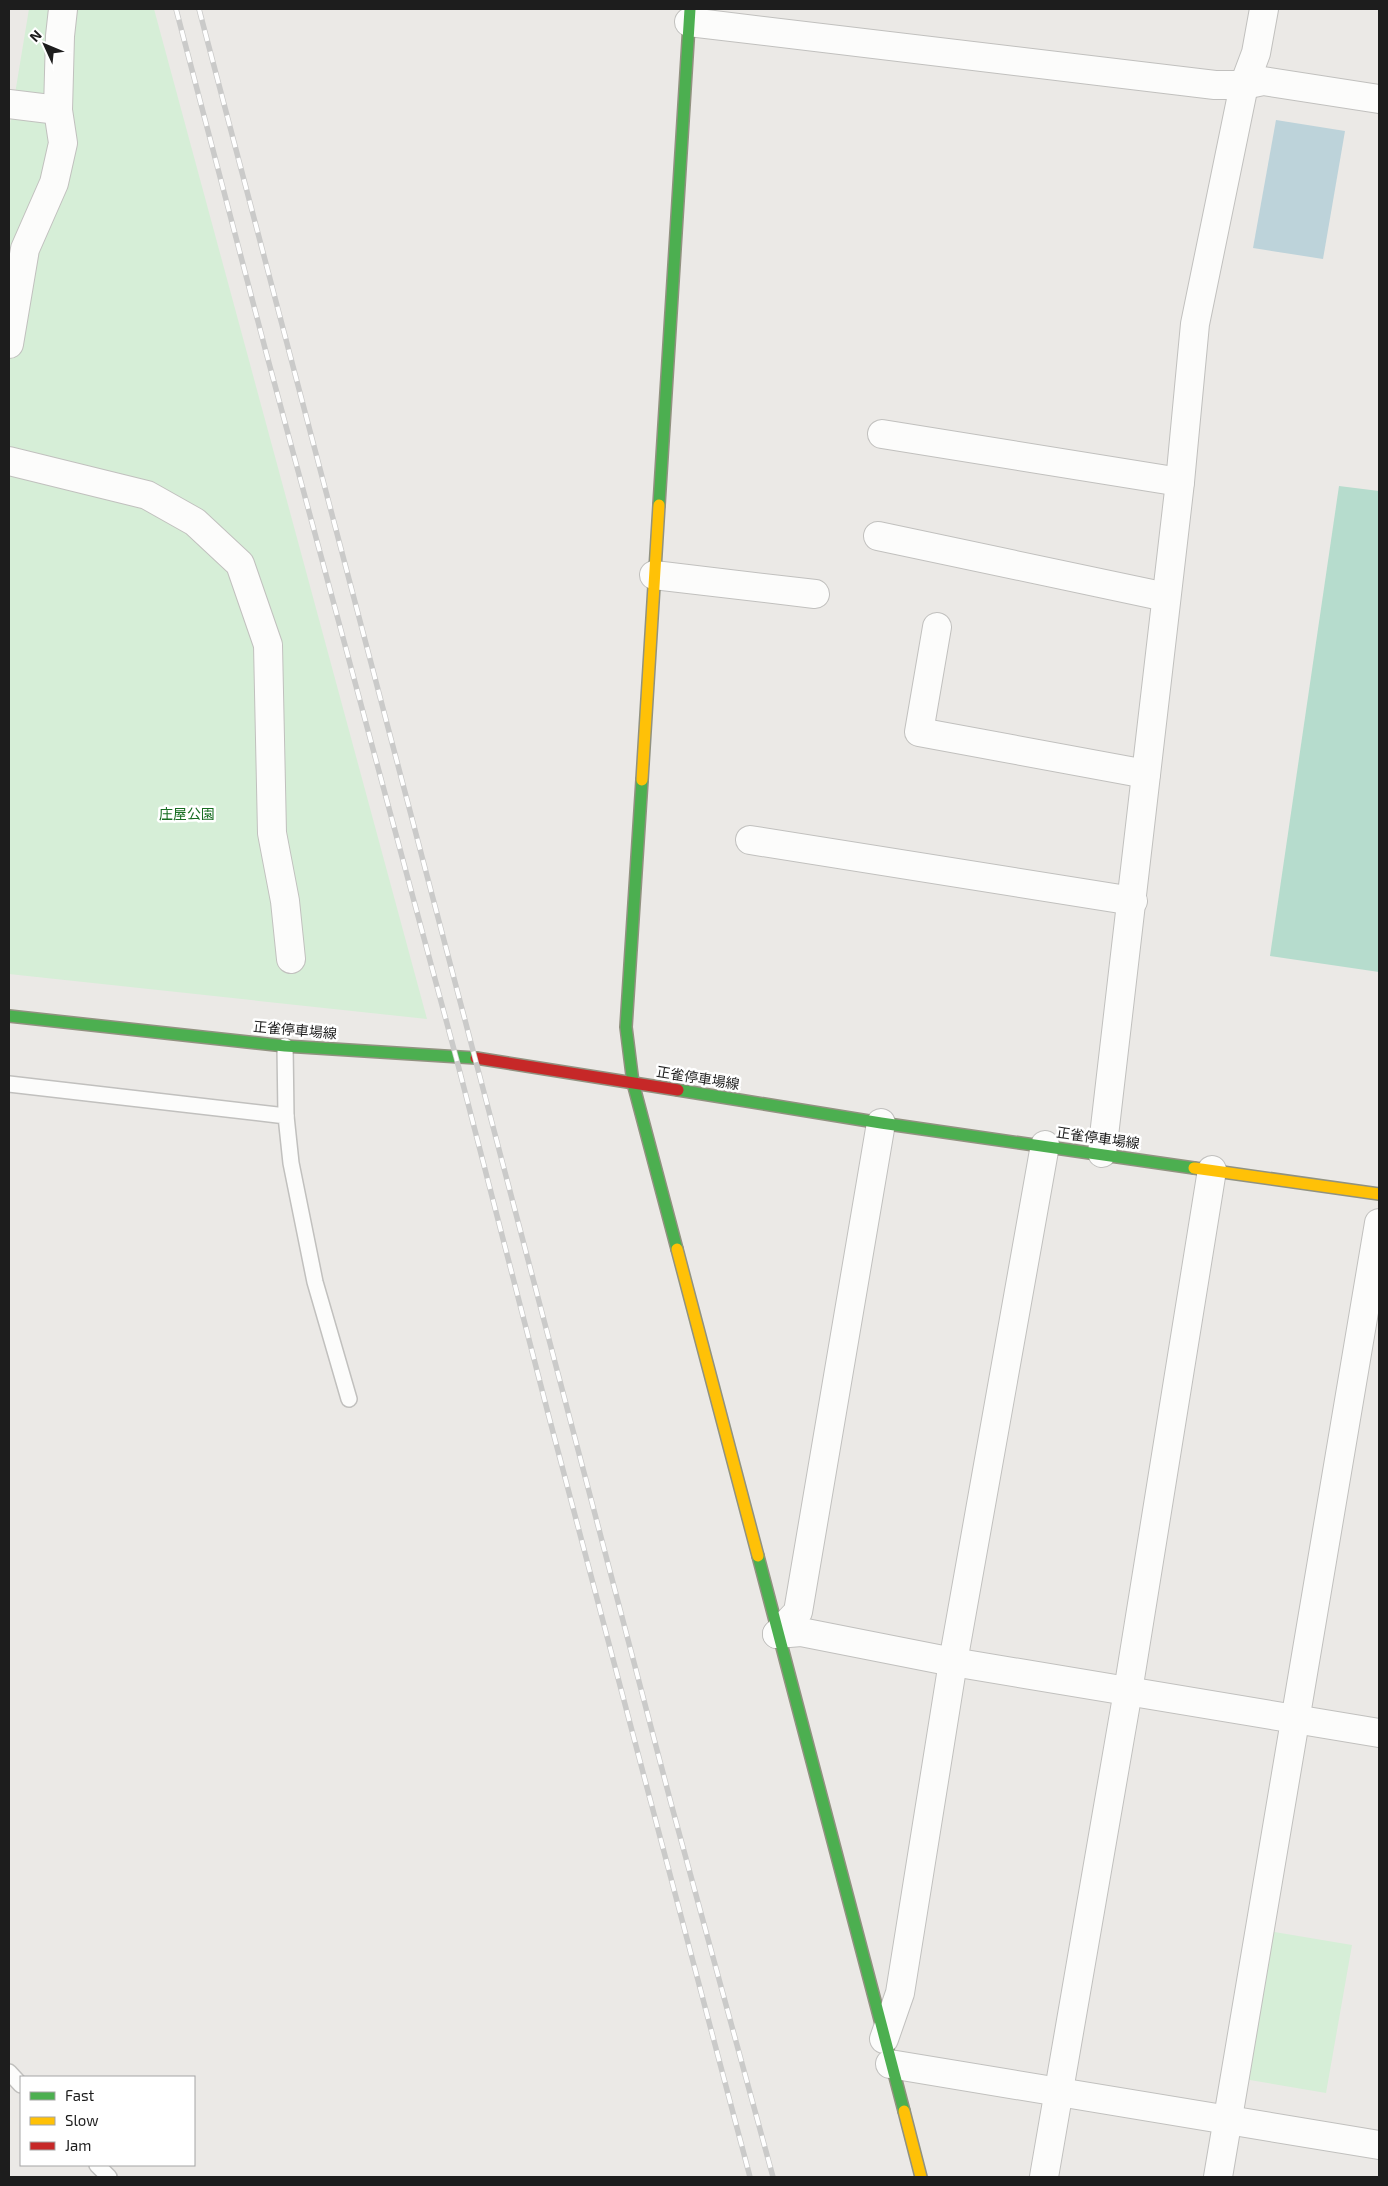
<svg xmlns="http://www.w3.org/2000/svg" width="1388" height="2186" font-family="'Exo 2','Noto Sans JP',sans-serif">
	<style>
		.park { fill: #d6eed7 }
		.pitch { fill: #b6dccd }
		.water { fill: #bdd3da }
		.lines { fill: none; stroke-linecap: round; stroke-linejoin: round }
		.lane-casing { stroke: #c1c0be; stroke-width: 18 }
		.street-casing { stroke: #c1c0be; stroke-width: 30 }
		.fast-casing { stroke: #919280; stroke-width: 14 }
		.slow-casing { stroke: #919280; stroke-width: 14 }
		.jam-casing { stroke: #919280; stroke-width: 14 }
		.lane { stroke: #fcfcfb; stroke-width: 15 }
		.street { stroke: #fcfcfb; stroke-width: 28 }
		.fast { stroke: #4caf50; stroke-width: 11 }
		.slow { stroke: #ffc107; stroke-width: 11 }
		.jam { stroke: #c62828; stroke-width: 11 }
		.rail-casing { stroke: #cacac9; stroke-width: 5.5 }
		.rail { stroke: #fff; stroke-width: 4; stroke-dasharray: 11; stroke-linecap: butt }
		.labels { text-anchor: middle; stroke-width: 5; stroke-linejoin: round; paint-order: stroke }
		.park-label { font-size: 14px; fill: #186d22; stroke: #fff }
		.street-label { font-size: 14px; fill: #1d1d1d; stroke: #fff }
	</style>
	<rect width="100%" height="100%" fill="#ebe9e6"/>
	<g class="park">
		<path d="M 29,9 L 154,9 L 427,1019 L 9,974 L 9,130 Z"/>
		<path d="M 1269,1931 L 1352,1945 L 1326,2093 L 1244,2079 Z"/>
	</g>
	<path class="pitch" d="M 1339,486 L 1379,491 L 1379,972 L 1270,956 Z"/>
	<path class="water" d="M 1276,120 L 1345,131 L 1323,259 L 1253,248 Z"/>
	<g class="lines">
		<defs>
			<g id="lane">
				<path d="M 285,1046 L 286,1116"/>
				<path d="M 9,1084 L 286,1116 L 291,1163 L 315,1282 L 349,1399"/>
				<path d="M 9,2072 L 21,2085"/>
				<path d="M 97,2165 L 109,2177"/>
			</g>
			<g id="street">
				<path d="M 689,22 L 1215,85 L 1244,85 L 1263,81 L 1379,99"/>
				<path d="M 9,104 L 58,110"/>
				<path d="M 9,344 L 25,249 L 54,183 L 63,143 L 58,110 L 60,36 L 63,9"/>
				<path d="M 882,434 L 1180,482"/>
				<path d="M 9,461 L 147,495 L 195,522 L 240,564 L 268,645 L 272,833 L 285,901 L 291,959"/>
				<path d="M 878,536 L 1166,597"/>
				<path d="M 654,575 L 815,594"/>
				<path d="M 937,627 L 919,732 L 1146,774"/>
				<path d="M 750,840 L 1133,901"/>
				<path d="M 1102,1153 L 1180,482 L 1195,324 L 1244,85 L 1256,53 L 1264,9"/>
				<path d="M 777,1634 L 801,1632 L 953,1662 L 1379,1733"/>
				<path d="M 777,1634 L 798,1612 L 881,1123"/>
				<path d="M 884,2039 L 900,1993 L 953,1662 L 1045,1145"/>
				<path d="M 890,2064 L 1379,2145"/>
				<path d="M 1044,2177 L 1128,1691 L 1212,1170"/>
				<path d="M 1218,2177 L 1379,1223"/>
			</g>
			<g id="fast">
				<path d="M 659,505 L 690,9"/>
				<path d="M 642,780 L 626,1027 L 633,1083 L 677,1249"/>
				<path d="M 9,1016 L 285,1046 L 476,1058"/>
				<path d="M 678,1090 L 881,1123 L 1194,1168"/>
				<path d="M 758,1556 L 904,2111"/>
			</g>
			<g id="slow">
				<path d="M 642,780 L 659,505"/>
				<path d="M 1194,1168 L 1379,1194"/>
				<path d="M 677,1249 L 758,1556"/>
				<path d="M 904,2111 L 921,2177"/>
			</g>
			<path id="jam" d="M 476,1058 L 678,1090"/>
		</defs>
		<use href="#lane" class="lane-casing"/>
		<use href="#street" class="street-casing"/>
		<use href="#fast" class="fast-casing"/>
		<use href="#slow" class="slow-casing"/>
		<use href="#jam" class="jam-casing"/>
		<use href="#lane" class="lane"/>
		<use href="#street" class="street"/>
		<use href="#fast" class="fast"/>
		<use href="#slow" class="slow"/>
		<use href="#jam" class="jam"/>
		<defs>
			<g id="rail">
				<path d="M 176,9 L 266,352 L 456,1057 L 549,1417 L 750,2177"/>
				<path d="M 199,9 L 672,1807 L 773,2177"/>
			</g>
		</defs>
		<use href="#rail" class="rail-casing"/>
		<use href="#rail" class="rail"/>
	</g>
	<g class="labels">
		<g class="park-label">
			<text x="187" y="819">庄屋公園</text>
		</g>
		<g class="street-label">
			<text transform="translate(295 1030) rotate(5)" y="5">正雀停車場線</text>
			<text transform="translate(698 1078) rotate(9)" y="5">正雀停車場線</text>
			<text transform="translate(1098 1138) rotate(8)" y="5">正雀停車場線</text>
		</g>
	</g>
	<rect width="1388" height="2186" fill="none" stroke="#1d1d1d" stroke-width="20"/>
	<rect x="20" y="2076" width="175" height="90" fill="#ffffff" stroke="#a5a5a5"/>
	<rect x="30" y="2092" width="25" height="8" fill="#4caf50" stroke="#a5a5a5"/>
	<text x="65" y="2101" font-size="15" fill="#1d1d1d">Fast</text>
	<rect x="30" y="2117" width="25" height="8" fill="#ffc107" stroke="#a5a5a5"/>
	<text x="65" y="2126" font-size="15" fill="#1d1d1d">Slow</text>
	<rect x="30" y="2142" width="25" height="8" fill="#c62828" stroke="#a5a5a5"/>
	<text x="65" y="2151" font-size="15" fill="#1d1d1d">Jam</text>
	<g transform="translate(45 45) rotate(314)" stroke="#ffffff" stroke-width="4" paint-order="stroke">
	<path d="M0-4L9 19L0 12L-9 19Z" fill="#1d1d1d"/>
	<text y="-8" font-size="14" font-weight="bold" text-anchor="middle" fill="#1d1d1d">N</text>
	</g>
</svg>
